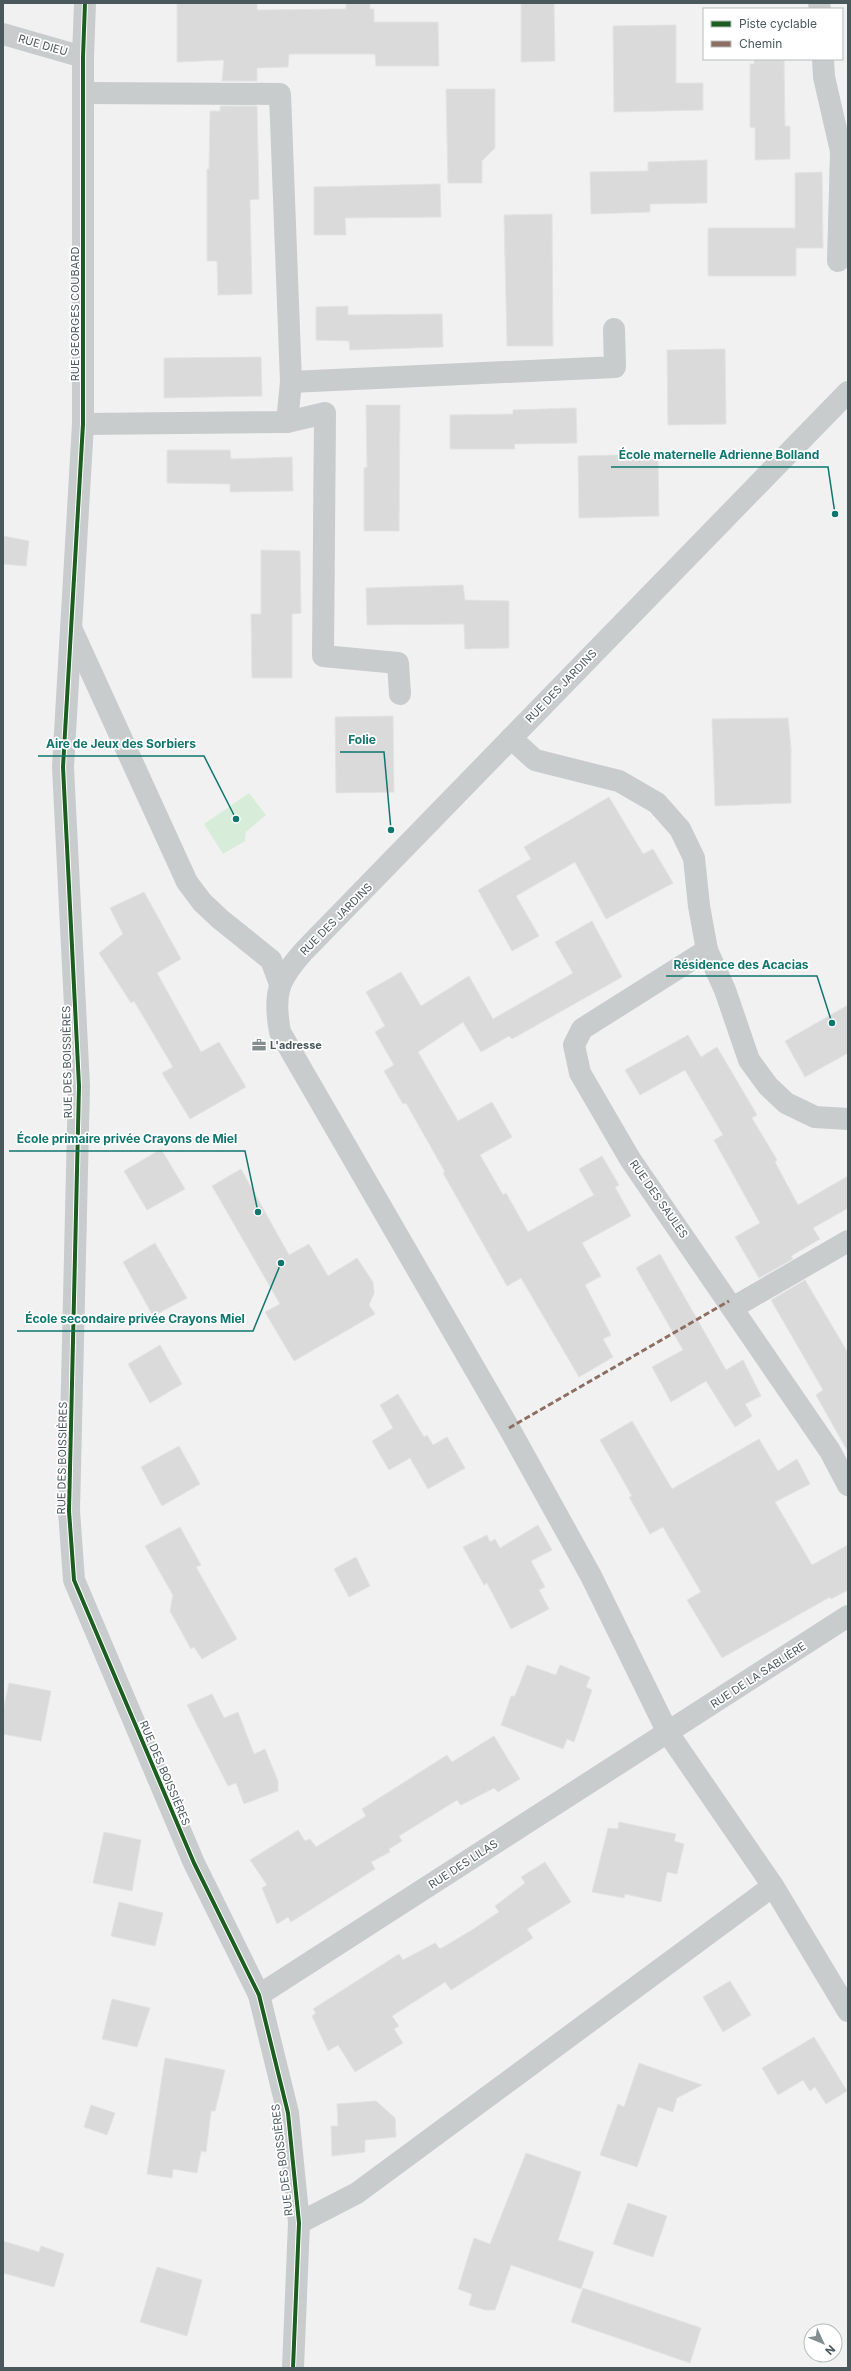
<svg xmlns="http://www.w3.org/2000/svg" width="851" height="2371" font-family="Inter,sans-serif">
	<style>
		.green { fill: #d8edd9 }
		.building { fill: #dadadb; stroke: #e2e3e3 }
		.lines { fill: none; stroke-linecap: round; stroke-linejoin: round }
		.minor { stroke: #c8cccc; stroke-width: 22 }
		.quiet { stroke: #8d6e63; stroke-width: 3; stroke-dasharray: 6 3; stroke-linecap: butt }
		.cycleway-casing { stroke: #fff; stroke-width: 6 }
		.cycleway { stroke: #1b5e20; stroke-width: 4 }
		.labels { text-anchor: middle; stroke-width: 3.5; stroke-linejoin: round; paint-order: stroke }
		.street-label { font-size: 11px; fill: #4a585b; stroke: #fff }
		.poi-label { font-size: 11px; font-weight: bold; fill: #4a585b; stroke: #fff; text-anchor: start }
		.leader { fill: none; stroke: #0f766e; stroke-width: 1.5 }
		.callout-dot { fill: #0f766e; stroke: #fff; stroke-width: 1.5 }
		.callout-label { font-size: 12px; text-anchor: middle; font-weight: bold; fill: #0f766e; stroke: #fff; stroke-width: 3.5; stroke-linejoin: round; paint-order: stroke }
	</style>
	<rect width="100%" height="100%" fill="#f1f1f1"/>
	<path class="green" d="M 249,793 L 266,815 L 246,832 L 245,841 L 223,854 L 204,824 Z"/>
	<g class="building">
		<path d="M 177,3 L 257,3 L 257,10 L 346,9 L 346,3 L 370,3 L 370,9 L 374,9 L 374,22 L 438,22 L 439,66 L 376,66 L 375,54 L 289,54 L 288,67 L 257,68 L 257,81 L 222,81 L 224,60 L 177,62 Z"/>
		<path d="M 521,3 L 554,3 L 555,61 L 521,62 Z"/>
		<path d="M 676,25 L 676,83 L 703,83 L 703,110 L 614,112 L 613,26 Z"/>
		<path d="M 754,59 L 784,59 L 785,126 L 790,126 L 790,159 L 755,160 L 755,128 L 750,127 L 750,64 L 754,64 Z"/>
		<path d="M 446,89 L 495,89 L 495,148 L 482,161 L 482,183 L 448,183 Z"/>
		<path d="M 220,106 L 257,106 L 259,199 L 250,200 L 252,294 L 218,295 L 217,261 L 207,261 L 207,169 L 209,169 L 210,111 L 220,111 Z"/>
		<path d="M 707,160 L 707,203 L 650,204 L 650,212 L 591,214 L 590,172 L 648,171 L 648,162 Z"/>
		<path d="M 822,172 L 823,248 L 796,248 L 796,276 L 708,276 L 708,228 L 795,228 L 795,173 Z"/>
		<path d="M 440,184 L 441,217 L 345,218 L 346,235 L 314,235 L 314,187 Z"/>
		<path d="M 552,214 L 553,346 L 507,346 L 504,215 Z"/>
		<path d="M 348,306 L 348,315 L 442,314 L 443,347 L 350,350 L 349,341 L 316,340 L 316,307 Z"/>
		<path d="M 725,349 L 726,424 L 668,425 L 667,350 Z"/>
		<path d="M 261,357 L 262,396 L 164,398 L 164,358 Z"/>
		<path d="M 366,405 L 400,405 L 399,531 L 364,531 L 364,468 L 367,467 Z"/>
		<path d="M 576,408 L 577,443 L 514,444 L 515,449 L 450,449 L 450,415 L 513,414 L 513,410 Z"/>
		<path d="M 167,450 L 230,450 L 231,459 L 292,457 L 293,491 L 230,492 L 230,484 L 167,483 Z"/>
		<path d="M 658,454 L 659,516 L 579,518 L 578,456 Z"/>
		<path d="M 3,536 L 29,541 L 26,566 L 3,564 Z"/>
		<path d="M 261,550 L 300,551 L 301,613 L 292,614 L 292,678 L 252,678 L 251,614 L 261,614 Z"/>
		<path d="M 463,585 L 465,600 L 509,601 L 509,648 L 465,649 L 464,624 L 367,625 L 366,588 Z"/>
		<path d="M 393,716 L 394,792 L 336,793 L 335,717 Z"/>
		<path d="M 788,718 L 791,748 L 791,803 L 715,806 L 712,719 Z"/>
		<path d="M 609,797 L 643,854 L 653,849 L 673,883 L 606,919 L 575,862 L 516,896 L 539,936 L 512,951 L 478,890 L 531,859 L 524,847 Z"/>
		<path d="M 144,892 L 181,959 L 157,973 L 201,1052 L 219,1042 L 246,1087 L 190,1119 L 162,1073 L 173,1067 L 134,1001 L 131,1003 L 99,953 L 123,934 L 110,908 Z"/>
		<path d="M 592,921 L 622,977 L 512,1039 L 509,1036 L 481,1052 L 463,1022 L 418,1052 L 458,1121 L 492,1102 L 512,1137 L 480,1155 L 503,1195 L 506,1193 L 528,1232 L 594,1195 L 579,1169 L 602,1156 L 619,1185 L 615,1187 L 631,1216 L 582,1243 L 601,1276 L 585,1285 L 611,1335 L 603,1339 L 613,1357 L 579,1377 L 521,1278 L 507,1286 L 443,1173 L 445,1172 L 406,1103 L 403,1104 L 384,1071 L 394,1065 L 375,1032 L 385,1026 L 366,992 L 401,972 L 421,1006 L 469,976 L 493,1019 L 573,973 L 555,942 Z"/>
		<path d="M 848,1005 L 848,1053 L 805,1077 L 785,1041 Z"/>
		<path d="M 688,1035 L 701,1057 L 717,1047 L 757,1115 L 752,1118 L 777,1160 L 775,1162 L 798,1205 L 848,1176 L 848,1208 L 813,1228 L 820,1239 L 791,1256 L 793,1259 L 759,1278 L 735,1237 L 760,1223 L 714,1140 L 723,1135 L 685,1070 L 640,1095 L 625,1070 Z"/>
		<path d="M 161,1149 L 185,1189 L 147,1210 L 124,1171 Z"/>
		<path d="M 241,1169 L 289,1255 L 309,1244 L 328,1276 L 357,1258 L 373,1282 L 374,1293 L 369,1305 L 375,1314 L 294,1361 L 265,1312 L 280,1304 L 212,1186 Z"/>
		<path d="M 155,1243 L 187,1298 L 153,1316 L 123,1262 Z"/>
		<path d="M 660,1254 L 726,1370 L 743,1360 L 761,1396 L 745,1404 L 752,1416 L 735,1427 L 706,1381 L 671,1402 L 652,1367 L 683,1350 L 636,1268 Z"/>
		<path d="M 805,1280 L 848,1353 L 848,1452 L 816,1395 L 823,1390 L 771,1300 Z"/>
		<path d="M 160,1345 L 182,1384 L 150,1403 L 128,1364 Z"/>
		<path d="M 398,1394 L 424,1437 L 427,1435 L 433,1445 L 447,1437 L 465,1468 L 428,1489 L 410,1458 L 389,1470 L 372,1441 L 393,1428 L 380,1405 Z"/>
		<path d="M 632,1421 L 672,1489 L 759,1439 L 778,1471 L 797,1459 L 810,1484 L 775,1502 L 812,1565 L 848,1545 L 848,1590 L 831,1599 L 830,1597 L 722,1658 L 687,1600 L 701,1592 L 663,1527 L 650,1534 L 629,1497 L 632,1496 L 600,1440 Z"/>
		<path d="M 179,1446 L 200,1484 L 162,1506 L 141,1467 Z"/>
		<path d="M 538,1525 L 552,1550 L 531,1561 L 545,1587 L 539,1590 L 549,1609 L 511,1629 L 487,1583 L 484,1585 L 463,1547 L 487,1535 L 490,1542 L 495,1539 L 500,1548 Z"/>
		<path d="M 180,1527 L 201,1565 L 196,1567 L 237,1639 L 202,1659 L 194,1647 L 191,1649 L 170,1611 L 173,1595 L 145,1546 Z"/>
		<path d="M 356,1557 L 370,1586 L 349,1597 L 334,1569 Z"/>
		<path d="M 527,1665 L 556,1675 L 560,1665 L 590,1677 L 586,1687 L 592,1690 L 574,1742 L 567,1739 L 563,1749 L 501,1725 L 511,1696 L 515,1696 Z"/>
		<path d="M 9,1683 L 51,1691 L 41,1741 L 3,1734 L 3,1711 Z"/>
		<path d="M 212,1694 L 224,1718 L 238,1712 L 254,1754 L 265,1749 L 278,1781 L 278,1791 L 244,1804 L 236,1783 L 228,1786 L 187,1705 Z"/>
		<path d="M 494,1736 L 520,1779 L 498,1792 L 494,1788 L 461,1805 L 457,1800 L 399,1836 L 402,1841 L 389,1849 L 390,1852 L 371,1862 L 375,1869 L 291,1922 L 288,1917 L 277,1924 L 262,1888 L 267,1885 L 250,1860 L 298,1830 L 305,1841 L 310,1839 L 316,1847 L 366,1816 L 362,1809 L 447,1755 L 452,1762 Z"/>
		<path d="M 619,1822 L 676,1834 L 674,1841 L 684,1844 L 677,1874 L 667,1872 L 661,1902 L 625,1894 L 624,1898 L 592,1892 L 608,1828 L 618,1829 Z"/>
		<path d="M 104,1832 L 141,1840 L 132,1891 L 93,1883 Z"/>
		<path d="M 545,1862 L 571,1902 L 527,1929 L 533,1938 L 451,1990 L 445,1982 L 392,2016 L 399,2026 L 394,2029 L 403,2043 L 355,2072 L 338,2045 L 328,2051 L 312,2016 L 316,2013 L 313,2009 L 399,1954 L 403,1960 L 435,1943 L 440,1949 L 472,1930 L 499,1912 L 495,1906 L 525,1883 L 521,1877 Z"/>
		<path d="M 119,1902 L 163,1913 L 155,1946 L 111,1936 Z"/>
		<path d="M 730,1981 L 751,2015 L 723,2032 L 703,1997 Z"/>
		<path d="M 112,1999 L 150,2008 L 137,2047 L 102,2039 Z"/>
		<path d="M 814,2037 L 847,2091 L 826,2104 L 815,2087 L 810,2091 L 803,2080 L 778,2095 L 762,2068 Z"/>
		<path d="M 165,2058 L 225,2070 L 215,2111 L 211,2111 L 206,2152 L 201,2151 L 197,2173 L 173,2169 L 172,2178 L 147,2174 Z"/>
		<path d="M 639,2063 L 702,2085 L 677,2098 L 673,2112 L 658,2107 L 637,2167 L 600,2155 L 618,2104 L 624,2107 Z"/>
		<path d="M 376,2101 L 395,2118 L 396,2137 L 365,2140 L 365,2152 L 332,2156 L 331,2126 L 338,2126 L 337,2104 Z"/>
		<path d="M 91,2105 L 115,2113 L 107,2135 L 84,2127 Z"/>
		<path d="M 526,2153 L 581,2172 L 558,2240 L 594,2252 L 581,2289 L 511,2265 L 495,2310 L 485,2310 L 469,2305 L 472,2294 L 458,2289 L 474,2238 L 490,2244 Z"/>
		<path d="M 628,2203 L 667,2216 L 653,2257 L 613,2244 Z"/>
		<path d="M 3,2241 L 39,2252 L 41,2246 L 64,2254 L 54,2287 L 3,2273 Z"/>
		<path d="M 157,2267 L 202,2280 L 187,2336 L 140,2322 Z"/>
		<path d="M 583,2288 L 701,2328 L 690,2363 L 571,2322 Z"/>
	</g>
	<g class="lines">
		<g class="minor">
			<path d="M 85,3 L 83,57 L 83,424 L 63,767 L 79,1086 L 69,1511 L 74,1580 L 194,1863 L 259,1995 L 288,2113 L 299,2223 L 293,2368"/>
			<path d="M 819,3 L 820,9"/>
			<path d="M 3,34 L 83,57"/>
			<path d="M 823,59 L 824,77 L 841,151 L 838,261"/>
			<path d="M 84,93 L 280,94 L 291,382 L 615,367 L 614,329"/>
			<path d="M 848,392 L 304,951 C 278,980 273,993 280,1032 L 509,1428 L 591,1576 L 668,1733 L 773,1886 L 848,2011"/>
			<path d="M 287,422 L 325,413 L 323,656 L 398,663 L 400,694"/>
			<path d="M 83,424 L 287,422 L 291,382"/>
			<path d="M 72,630 L 187,882 L 202,902 L 220,919 L 271,960 L 280,984"/>
			<path d="M 511,738 L 535,760 L 619,781 L 657,803 L 680,829 L 694,858 L 699,906 L 707,950 L 725,990 L 749,1060 L 768,1086 L 786,1103 L 815,1117 L 848,1119"/>
			<path d="M 707,950 L 582,1029 L 574,1045 L 580,1073 L 630,1159 L 830,1451 L 848,1485"/>
			<path d="M 734,1307 L 848,1241"/>
			<path d="M 259,1995 L 848,1616"/>
			<path d="M 299,2223 L 357,2193 L 773,1886"/>
		</g>
		<path class="quiet" d="M 509,1428 L 729,1301"/>
		<defs>
			<path id="cycleway" d="M 85,3 L 83,57 L 83,424 L 63,767 L 79,1086 L 69,1511 L 74,1580 L 194,1863 L 259,1995 L 288,2113 L 299,2223 L 293,2368"/>
		</defs>
		<use href="#cycleway" class="cycleway-casing"/>
		<use href="#cycleway" class="cycleway"/>
	</g>
	<defs>
		<symbol id="office-bare" viewBox="-9 -9 18 18"><path d="M-6-3h4V-5.5h4V-3h4V5H-6ZM-1-4.5V-3h2v-1.5ZM-6 0V1H6V0Z" fill="#848e90" stroke="#fff" stroke-width="2.5" paint-order="stroke"/></symbol>
	</defs>
	<g fill-rule="evenodd">
		<use href="#office-bare" x="249" y="1035" width="20" height="20"/>
	</g>
	<g class="labels">
		<g class="street-label">
			<text transform="translate(43 45) rotate(16)" y="4">RUE DIEU</text>
			<text transform="translate(75 314) rotate(-90)" y="4">RUE GEORGES COUBARD</text>
			<text transform="translate(561 686) rotate(-46)" y="4">RUE DES JARDINS</text>
			<text transform="translate(336 919) rotate(-45)" y="4">RUE DES JARDINS</text>
			<text transform="translate(67 1062) rotate(-91)" y="4">RUE DES BOISSIÈRES</text>
			<text transform="translate(659 1199) rotate(55)" y="4">RUE DES SAULES</text>
			<text transform="translate(62 1458) rotate(-89)" y="4">RUE DES BOISSIÈRES</text>
			<text transform="translate(758 1675) rotate(-33)" y="4">RUE DE LA SABLIÈRE</text>
			<text transform="translate(165 1773) rotate(67)" y="4">RUE DES BOISSIÈRES</text>
			<text transform="translate(463 1864) rotate(-33)" y="4">RUE DES LILAS</text>
			<text transform="translate(282 2160) rotate(-97)" y="4">RUE DES BOISSIÈRES</text>
		</g>
		<g class="poi-label">
			<text x="270" y="1049">L'adresse</text>
		</g>
	</g>
	<path class="leader" d="M835 514L828 467H611M391 830L384 752H340M236 819L204 756H38M832 1023L817 976H666M258 1212L245 1151H9M281 1263L253 1331H17"/>
	<g class="callout-dot">
		<circle cx="835" cy="514" r="4"/>
		<circle cx="391" cy="830" r="4"/>
		<circle cx="236" cy="819" r="4"/>
		<circle cx="832" cy="1023" r="4"/>
		<circle cx="258" cy="1212" r="4"/>
		<circle cx="281" cy="1263" r="4"/>
	</g>
	<g class="callout-label">
		<text x="719" y="459">École maternelle Adrienne Bolland</text>
		<text x="362" y="744">Folie</text>
		<text x="121" y="748">Aire de Jeux des Sorbiers</text>
		<text x="741" y="969">Résidence des Acacias</text>
		<text x="127" y="1143">École primaire privée Crayons de Miel</text>
		<text x="135" y="1323">École secondaire privée Crayons Miel</text>
	</g>
	<rect width="851" height="2371" fill="none" stroke="#4a585b" stroke-width="8"/>
	<rect x="703" y="8" width="140" height="52" fill="#ffffff" stroke="#b7bcbd"/>
	<rect x="711" y="21" width="20" height="6" fill="#1b5e20" stroke="#b7bcbd"/>
	<text x="739" y="28" font-size="12" fill="#4a585b">Piste cyclable</text>
	<rect x="711" y="41" width="20" height="6" fill="#8d6e63" stroke="#b7bcbd"/>
	<text x="739" y="48" font-size="12" fill="#4a585b">Chemin</text>
	<g transform="translate(823 2343) rotate(134)"><circle r="19" fill="#ffffff" stroke="#b7bcbd"/>
	<path d="M0-3L7 15L0 10L-7 15Z" fill="#848e90"/>
	<text y="-6" font-size="11" font-weight="bold" text-anchor="middle" fill="#4a585b">N</text>
	</g>
</svg>
